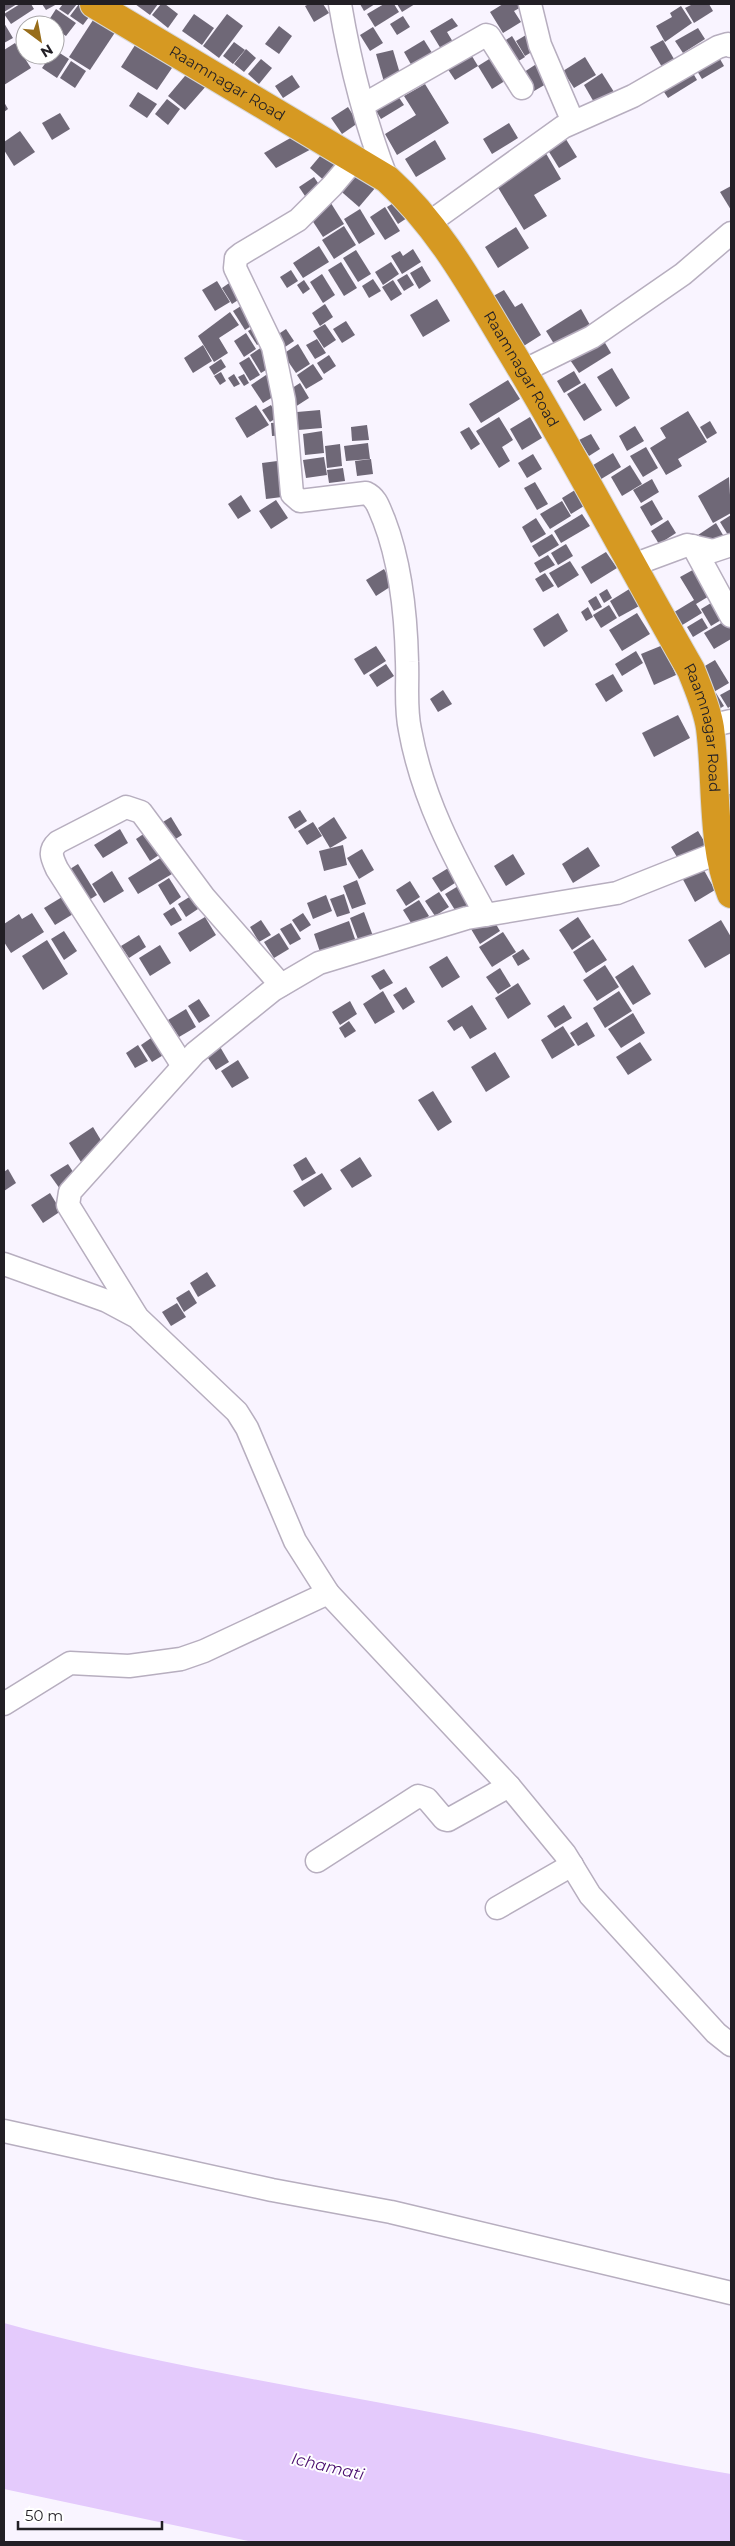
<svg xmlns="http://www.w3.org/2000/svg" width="735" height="2546" font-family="Montserrat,sans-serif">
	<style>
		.water { fill: #e4cafc }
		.building { fill: #6f6877 }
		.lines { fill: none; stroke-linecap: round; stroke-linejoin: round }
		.street-casing { stroke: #b7aebf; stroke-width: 25 }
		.highway-casing { stroke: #d7d7d8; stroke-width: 30 }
		.street { stroke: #fff; stroke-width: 22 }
		.highway { stroke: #d69922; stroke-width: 28 }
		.labels { text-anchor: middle; stroke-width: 4; stroke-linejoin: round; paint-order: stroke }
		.street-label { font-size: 15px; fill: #221f25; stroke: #fff }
		.water-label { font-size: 16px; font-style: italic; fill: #490d6d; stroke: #fff }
	</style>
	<rect width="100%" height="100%" fill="#f9f4ff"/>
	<path class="water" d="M 4,2323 C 159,2366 319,2390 476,2421 C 562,2438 646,2461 731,2474 L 731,2542 L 253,2542 L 4,2489 Z"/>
	<g class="building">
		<path d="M 4,4 L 17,4 L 4,12 Z"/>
		<path d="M 20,4 L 31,4 L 34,9 L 11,24 L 4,14 Z"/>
		<path d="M 42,4 L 57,4 L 46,10 Z"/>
		<path d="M 63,4 L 77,4 L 68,15 L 59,9 Z"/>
		<path d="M 79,4 L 92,13 L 83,25 L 70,16 Z"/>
		<path d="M 135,4 L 158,4 L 150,15 Z"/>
		<path d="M 161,4 L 165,4 L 178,14 L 168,28 L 152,15 Z"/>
		<path d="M 309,4 L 323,4 L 329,13 L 314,22 L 305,6 Z"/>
		<path d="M 360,4 L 375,4 L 364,11 Z"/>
		<path d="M 384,4 L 394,4 L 399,12 L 375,27 L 367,14 Z"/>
		<path d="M 397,4 L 415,4 L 402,12 Z"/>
		<path d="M 503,4 L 527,4 L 514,11 L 521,22 L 503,33 L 490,12 Z"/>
		<path d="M 693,4 L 709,4 L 713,11 L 694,23 L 685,8 Z"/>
		<path d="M 681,6 L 692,23 L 665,42 L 656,26 L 672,17 L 670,13 Z"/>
		<path d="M 56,9 L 76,23 L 66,36 L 55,29 L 55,25 L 47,23 Z"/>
		<path d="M 194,14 L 214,28 L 202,45 L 182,31 Z"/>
		<path d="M 227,14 L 243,26 L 219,58 L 203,46 Z"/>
		<path d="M 403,16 L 410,27 L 397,35 L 390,24 Z"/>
		<path d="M 95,17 L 116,31 L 90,70 L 69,57 Z"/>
		<path d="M 452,18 L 458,26 L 447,32 L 453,42 L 441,49 L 430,31 Z"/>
		<path d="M 4,23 L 13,38 L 4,43 Z"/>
		<path d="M 279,26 L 292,36 L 279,54 L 265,44 Z"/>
		<path d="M 373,27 L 383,43 L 370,51 L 360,35 Z"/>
		<path d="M 698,28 L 705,39 L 683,53 L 675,41 Z"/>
		<path d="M 531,32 L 540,47 L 525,56 L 516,41 Z"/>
		<path d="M 512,36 L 525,57 L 509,67 L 497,46 Z"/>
		<path d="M 424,40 L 434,56 L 413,68 L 404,52 Z"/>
		<path d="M 663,40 L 674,59 L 662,67 L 650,47 Z"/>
		<path d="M 137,42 L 174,65 L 157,90 L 121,67 Z"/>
		<path d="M 234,42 L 245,50 L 233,64 L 223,56 Z"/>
		<path d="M 15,43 L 31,68 L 4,85 L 4,50 Z"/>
		<path d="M 467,48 L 478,66 L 455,80 L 443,62 Z"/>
		<path d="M 246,49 L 256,58 L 244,72 L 234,64 Z"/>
		<path d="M 55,50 L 69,59 L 57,78 L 42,68 L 51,55 L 55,55 Z"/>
		<path d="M 393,50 L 401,77 L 384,82 L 376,54 Z"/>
		<path d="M 716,52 L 724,66 L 702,79 L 694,66 Z"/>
		<path d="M 494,56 L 508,79 L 492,89 L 478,66 Z"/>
		<path d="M 585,57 L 596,75 L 574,88 L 563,71 Z"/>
		<path d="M 261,59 L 272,68 L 259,84 L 248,74 Z"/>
		<path d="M 71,61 L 86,71 L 75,88 L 60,78 Z"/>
		<path d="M 541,61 L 553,80 L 529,94 L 518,76 Z"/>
		<path d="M 690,68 L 697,80 L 668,98 L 660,86 Z"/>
		<path d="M 190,70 L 207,85 L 185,110 L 168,96 Z"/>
		<path d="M 602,73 L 614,92 L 595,104 L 584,85 Z"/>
		<path d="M 292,75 L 300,87 L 283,98 L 275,86 Z"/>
		<path d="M 425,84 L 449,123 L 397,155 L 385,134 L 416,115 L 404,96 Z"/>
		<path d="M 394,90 L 404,105 L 381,119 L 372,104 Z"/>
		<path d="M 138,92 L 157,104 L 147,118 L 129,106 Z"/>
		<path d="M 167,99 L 180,109 L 168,125 L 155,114 Z"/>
		<path d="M 4,102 L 8,109 L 4,112 Z"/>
		<path d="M 348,107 L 358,123 L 342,134 L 331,118 Z"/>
		<path d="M 60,113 L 70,129 L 52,140 L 42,123 Z"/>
		<path d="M 509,123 L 518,138 L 492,154 L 483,139 Z"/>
		<path d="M 20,131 L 35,152 L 14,166 L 4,150 L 4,142 Z"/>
		<path d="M 301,132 L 317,146 L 276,168 L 264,153 Z"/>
		<path d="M 564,136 L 577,157 L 559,168 L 546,147 Z"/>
		<path d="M 435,140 L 446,159 L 416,177 L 405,159 Z"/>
		<path d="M 326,149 L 344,165 L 328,184 L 310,168 Z"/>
		<path d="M 544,150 L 561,179 L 534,195 L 547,216 L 524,230 L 494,181 Z"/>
		<path d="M 352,167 L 376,187 L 359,207 L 336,187 Z"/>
		<path d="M 314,177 L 322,189 L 307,199 L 299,187 Z"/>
		<path d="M 731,186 L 731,210 L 720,192 Z"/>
		<path d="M 400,199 L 410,216 L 398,224 L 387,207 Z"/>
		<path d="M 329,200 L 344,224 L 323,237 L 308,214 Z"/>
		<path d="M 385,207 L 400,231 L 385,240 L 370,217 Z"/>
		<path d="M 360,209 L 375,234 L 359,244 L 344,219 Z"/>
		<path d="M 344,226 L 356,245 L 334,259 L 322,240 Z"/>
		<path d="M 516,227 L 529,248 L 498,268 L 485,247 Z"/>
		<path d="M 319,246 L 329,262 L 303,278 L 293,263 Z"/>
		<path d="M 413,249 L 421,262 L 402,274 L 391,256 L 400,251 L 403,256 Z"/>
		<path d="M 356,250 L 371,274 L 358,282 L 343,258 Z"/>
		<path d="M 341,262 L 357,288 L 344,296 L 328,270 Z"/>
		<path d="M 391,262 L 399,274 L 383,285 L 375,272 Z"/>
		<path d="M 422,266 L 431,281 L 419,289 L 410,273 Z"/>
		<path d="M 291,270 L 298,281 L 287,288 L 280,277 Z"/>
		<path d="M 322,274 L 335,295 L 323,303 L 310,282 Z"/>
		<path d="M 407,274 L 414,285 L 404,291 L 397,280 Z"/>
		<path d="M 235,279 L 246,295 L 232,304 L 222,288 Z"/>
		<path d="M 373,279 L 381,291 L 369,298 L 362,286 Z"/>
		<path d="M 304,280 L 310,289 L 303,294 L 297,285 Z"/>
		<path d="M 393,280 L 402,294 L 391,301 L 382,287 Z"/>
		<path d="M 217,281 L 230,302 L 215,311 L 202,290 Z"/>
		<path d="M 504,290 L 515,307 L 522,303 L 541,335 L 519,349 L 488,299 Z"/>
		<path d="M 437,299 L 450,321 L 423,337 L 410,315 Z"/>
		<path d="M 249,301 L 260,320 L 245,330 L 233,311 Z"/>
		<path d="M 325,304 L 333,317 L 320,326 L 312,313 Z"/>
		<path d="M 581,309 L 590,325 L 556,347 L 546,331 Z"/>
		<path d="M 230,312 L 239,325 L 219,338 L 228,353 L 214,362 L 198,336 Z"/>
		<path d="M 346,321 L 355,335 L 342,343 L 333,329 Z"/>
		<path d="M 259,324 L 268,338 L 257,345 L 248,331 Z"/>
		<path d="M 325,324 L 336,340 L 324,348 L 313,331 Z"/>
		<path d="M 286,329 L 294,341 L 285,347 L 277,335 Z"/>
		<path d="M 246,333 L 256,349 L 244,357 L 234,341 Z"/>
		<path d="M 601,336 L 611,353 L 579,373 L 568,357 Z"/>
		<path d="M 317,339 L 326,353 L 315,359 L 306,345 Z"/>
		<path d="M 298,344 L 310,364 L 296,373 L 283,354 Z"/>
		<path d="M 203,345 L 212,361 L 193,373 L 184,358 Z"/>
		<path d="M 262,347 L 274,365 L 261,373 L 250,355 Z"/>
		<path d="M 329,355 L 336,366 L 324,374 L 317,363 Z"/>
		<path d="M 249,357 L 260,375 L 250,381 L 239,363 Z"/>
		<path d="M 221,359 L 226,367 L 214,375 L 209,367 Z"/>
		<path d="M 313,364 L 323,379 L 306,389 L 297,375 Z"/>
		<path d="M 612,368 L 630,398 L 616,407 L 597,377 Z"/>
		<path d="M 574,371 L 581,383 L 564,393 L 557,381 Z"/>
		<path d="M 221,372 L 226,381 L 220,385 L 214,376 Z"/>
		<path d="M 269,373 L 281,392 L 263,403 L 251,385 Z"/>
		<path d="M 234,374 L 240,384 L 234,387 L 228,378 Z"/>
		<path d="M 244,374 L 249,383 L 244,386 L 238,377 Z"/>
		<path d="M 508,380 L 520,399 L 481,423 L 469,404 Z"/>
		<path d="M 300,383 L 309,398 L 295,407 L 286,392 Z"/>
		<path d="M 585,383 L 602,410 L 584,421 L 567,394 Z"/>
		<path d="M 256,405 L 269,425 L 247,438 L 235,418 Z"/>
		<path d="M 271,405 L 278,417 L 270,422 L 262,410 Z"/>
		<path d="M 320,410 L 322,428 L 298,430 L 297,412 Z"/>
		<path d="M 688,411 L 707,442 L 678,459 L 682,466 L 666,475 L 650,448 L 666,438 L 660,428 Z"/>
		<path d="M 499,417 L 513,440 L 502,447 L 510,461 L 499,468 L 476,431 Z"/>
		<path d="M 530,417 L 542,438 L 522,450 L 510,429 Z"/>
		<path d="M 710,421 L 717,433 L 707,439 L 700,427 Z"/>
		<path d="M 284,422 L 286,435 L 272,436 L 271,423 Z"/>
		<path d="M 367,425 L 369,440 L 352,441 L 351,427 Z"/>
		<path d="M 635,426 L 644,441 L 627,451 L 619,436 Z"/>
		<path d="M 469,427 L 480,444 L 471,450 L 460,432 Z"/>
		<path d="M 322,431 L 324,453 L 305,455 L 303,434 Z"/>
		<path d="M 591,434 L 600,449 L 589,456 L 579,440 Z"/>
		<path d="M 368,443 L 370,459 L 346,461 L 344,446 Z"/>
		<path d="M 340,444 L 342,466 L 327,468 L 325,446 Z"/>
		<path d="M 646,447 L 658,468 L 643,477 L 630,456 Z"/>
		<path d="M 613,453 L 621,467 L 593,484 L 585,470 Z"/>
		<path d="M 533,454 L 542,469 L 527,478 L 518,463 Z"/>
		<path d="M 324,457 L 327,475 L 306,478 L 303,460 Z"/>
		<path d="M 371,459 L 373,474 L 357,476 L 355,461 Z"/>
		<path d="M 285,460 L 290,496 L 266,499 L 262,463 Z"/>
		<path d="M 630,465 L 642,484 L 622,496 L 611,477 Z"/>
		<path d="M 343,468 L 345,481 L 329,483 L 327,470 Z"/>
		<path d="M 729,477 L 731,513 L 713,523 L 698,496 Z"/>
		<path d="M 652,479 L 659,492 L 641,503 L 633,490 Z"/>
		<path d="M 535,482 L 548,504 L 537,510 L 524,488 Z"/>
		<path d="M 575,490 L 584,506 L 571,514 L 562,498 Z"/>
		<path d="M 241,495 L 251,511 L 238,519 L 228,504 Z"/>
		<path d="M 276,500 L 288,518 L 271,529 L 259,511 Z"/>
		<path d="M 652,500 L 663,519 L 651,526 L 640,507 Z"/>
		<path d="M 562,501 L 571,516 L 550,529 L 540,514 Z"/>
		<path d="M 582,514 L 590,526 L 561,543 L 554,531 Z"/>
		<path d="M 731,515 L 731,533 L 728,535 L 720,522 Z"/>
		<path d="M 536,518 L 546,534 L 531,543 L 522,527 Z"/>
		<path d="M 668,520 L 676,533 L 659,544 L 651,531 Z"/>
		<path d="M 716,523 L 723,535 L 705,546 L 698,535 Z"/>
		<path d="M 552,534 L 559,545 L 539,557 L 532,546 Z"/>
		<path d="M 566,544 L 573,556 L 558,565 L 551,553 Z"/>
		<path d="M 606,552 L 617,568 L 591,584 L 581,567 Z"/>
		<path d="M 548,555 L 555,565 L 540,573 L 534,563 Z"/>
		<path d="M 570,561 L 579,575 L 558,588 L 549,573 Z"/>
		<path d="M 700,566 L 716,592 L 696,604 L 702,613 L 679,627 L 671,614 L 694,600 L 680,577 Z"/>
		<path d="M 384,569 L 393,585 L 376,596 L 366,580 Z"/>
		<path d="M 545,573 L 554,586 L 543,592 L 535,579 Z"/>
		<path d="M 631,588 L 641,605 L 619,617 L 610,601 Z"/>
		<path d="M 607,589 L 612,598 L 604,603 L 599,594 Z"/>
		<path d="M 596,596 L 602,607 L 594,611 L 588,601 Z"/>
		<path d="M 716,600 L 726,617 L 711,626 L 701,609 Z"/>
		<path d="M 609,605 L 617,618 L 601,628 L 593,615 Z"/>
		<path d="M 588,607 L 593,617 L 586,621 L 581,612 Z"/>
		<path d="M 558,613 L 568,631 L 544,647 L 533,629 Z"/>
		<path d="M 637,613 L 650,634 L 622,651 L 609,630 Z"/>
		<path d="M 702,618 L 708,628 L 693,637 L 687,627 Z"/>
		<path d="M 730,618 L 731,639 L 714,649 L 704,633 Z"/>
		<path d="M 663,645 L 676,675 L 654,685 L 641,654 Z"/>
		<path d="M 376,646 L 386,661 L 364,675 L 354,659 Z"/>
		<path d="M 636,651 L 643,663 L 622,676 L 615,664 Z"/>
		<path d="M 715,660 L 729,683 L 712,693 L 698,670 Z"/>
		<path d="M 386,664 L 394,676 L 377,687 L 369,675 Z"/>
		<path d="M 613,674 L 623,691 L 606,702 L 595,684 Z"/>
		<path d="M 731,689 L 731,706 L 728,708 L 720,695 Z"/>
		<path d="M 443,690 L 452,704 L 438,712 L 430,699 Z"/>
		<path d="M 716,693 L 724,706 L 714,712 L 705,699 Z"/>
		<path d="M 678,715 L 690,738 L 654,757 L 642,733 Z"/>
		<path d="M 720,794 L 731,794 L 731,810 L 721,811 Z"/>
		<path d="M 300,810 L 307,821 L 295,829 L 288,817 Z"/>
		<path d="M 171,817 L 182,835 L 169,843 L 158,825 Z"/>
		<path d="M 334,817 L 347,838 L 330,848 L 318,828 Z"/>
		<path d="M 313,822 L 322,836 L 307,845 L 298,831 Z"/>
		<path d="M 120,829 L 128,843 L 103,858 L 94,845 Z"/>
		<path d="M 151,829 L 165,851 L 150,861 L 136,839 Z"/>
		<path d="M 698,831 L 707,846 L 680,862 L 671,847 Z"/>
		<path d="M 343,845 L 347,865 L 324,871 L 319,851 Z"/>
		<path d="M 588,847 L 600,866 L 573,883 L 562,864 Z"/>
		<path d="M 362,849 L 374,870 L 359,879 L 347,858 Z"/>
		<path d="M 513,854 L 525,874 L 506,886 L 494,866 Z"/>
		<path d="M 162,857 L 172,874 L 138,894 L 128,878 Z"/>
		<path d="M 700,863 L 715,890 L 695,902 L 680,874 Z"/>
		<path d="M 78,864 L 97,895 L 81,905 L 62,874 Z"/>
		<path d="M 450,867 L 458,881 L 441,892 L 432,878 Z"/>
		<path d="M 112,871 L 124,891 L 104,903 L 92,884 Z"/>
		<path d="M 169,878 L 181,897 L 170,905 L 158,885 Z"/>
		<path d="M 357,880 L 366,904 L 352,909 L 343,886 Z"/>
		<path d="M 410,881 L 420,897 L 406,906 L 396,890 Z"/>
		<path d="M 460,885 L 473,906 L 458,915 L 445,894 Z"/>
		<path d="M 439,892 L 449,907 L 435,916 L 425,901 Z"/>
		<path d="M 67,894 L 78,911 L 55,925 L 44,908 Z"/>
		<path d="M 344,894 L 350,913 L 337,917 L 330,899 Z"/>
		<path d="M 326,895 L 332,911 L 313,919 L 307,903 Z"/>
		<path d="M 191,896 L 198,909 L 186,917 L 178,904 Z"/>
		<path d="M 419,900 L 429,916 L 413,926 L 403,910 Z"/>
		<path d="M 174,907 L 182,920 L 171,926 L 163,914 Z"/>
		<path d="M 364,912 L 373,936 L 359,942 L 350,918 Z"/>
		<path d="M 32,913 L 44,932 L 11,953 L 4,942 L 4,924 L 19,914 L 22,919 Z"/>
		<path d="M 303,913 L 311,925 L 300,932 L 292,920 Z"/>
		<path d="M 491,916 L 500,931 L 480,944 L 471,929 Z"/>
		<path d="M 205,917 L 216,935 L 190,952 L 178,933 Z"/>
		<path d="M 578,917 L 591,937 L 572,950 L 559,930 Z"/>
		<path d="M 261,920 L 271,935 L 259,942 L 250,927 Z"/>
		<path d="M 721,920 L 731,937 L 731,953 L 705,968 L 688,940 Z"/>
		<path d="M 349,921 L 357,945 L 322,958 L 314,934 Z"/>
		<path d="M 291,923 L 301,939 L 290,945 L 280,929 Z"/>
		<path d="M 64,931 L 77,951 L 64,960 L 51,939 Z"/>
		<path d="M 503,932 L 516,952 L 492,967 L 479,947 Z"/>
		<path d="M 279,933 L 289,949 L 274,958 L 264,942 Z"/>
		<path d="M 139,935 L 146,947 L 129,958 L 121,946 Z"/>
		<path d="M 593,939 L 607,960 L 586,973 L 573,952 Z"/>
		<path d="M 47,940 L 68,974 L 43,990 L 22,956 Z"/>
		<path d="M 160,945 L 171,963 L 150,976 L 139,958 Z"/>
		<path d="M 523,949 L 530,959 L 518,966 L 512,956 Z"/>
		<path d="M 447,956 L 460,977 L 442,988 L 429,967 Z"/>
		<path d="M 605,965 L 619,987 L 597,1001 L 583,980 Z"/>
		<path d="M 633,965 L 651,994 L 633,1005 L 615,977 Z"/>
		<path d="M 500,968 L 511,986 L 498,994 L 486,977 Z"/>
		<path d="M 384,969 L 393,983 L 380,990 L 371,976 Z"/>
		<path d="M 518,983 L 531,1004 L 508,1019 L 495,998 Z"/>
		<path d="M 406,987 L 415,1002 L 403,1010 L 393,995 Z"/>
		<path d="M 383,991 L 395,1012 L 375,1024 L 363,1004 Z"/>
		<path d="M 619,991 L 632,1011 L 605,1028 L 593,1008 Z"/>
		<path d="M 199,999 L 210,1016 L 199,1023 L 188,1006 Z"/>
		<path d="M 350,1001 L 357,1014 L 340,1025 L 332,1012 Z"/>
		<path d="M 472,1005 L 487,1029 L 470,1039 L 462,1026 L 454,1031 L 447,1021 Z"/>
		<path d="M 564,1005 L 572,1018 L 555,1028 L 547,1016 Z"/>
		<path d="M 186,1009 L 196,1027 L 179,1037 L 168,1020 Z"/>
		<path d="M 633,1013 L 645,1033 L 621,1048 L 608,1029 Z"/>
		<path d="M 349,1021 L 356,1031 L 345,1038 L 339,1028 Z"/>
		<path d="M 587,1022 L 595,1036 L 578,1046 L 570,1033 Z"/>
		<path d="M 563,1026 L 575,1045 L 552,1059 L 541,1040 Z"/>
		<path d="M 154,1036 L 165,1054 L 152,1062 L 141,1045 Z"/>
		<path d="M 216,1040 L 229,1062 L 216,1070 L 202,1049 Z"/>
		<path d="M 640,1042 L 652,1060 L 628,1075 L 616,1057 Z"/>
		<path d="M 138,1045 L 148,1061 L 135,1068 L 126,1053 Z"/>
		<path d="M 495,1052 L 510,1077 L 486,1092 L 471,1067 Z"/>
		<path d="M 238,1060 L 249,1078 L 232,1088 L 221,1071 Z"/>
		<path d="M 433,1091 L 452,1122 L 438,1131 L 418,1100 Z"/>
		<path d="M 93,1127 L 105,1147 L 81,1162 L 69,1143 Z"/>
		<path d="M 306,1157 L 316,1173 L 302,1181 L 293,1165 Z"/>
		<path d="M 360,1157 L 372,1176 L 352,1188 L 340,1170 Z"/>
		<path d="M 68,1164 L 77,1178 L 60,1189 L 50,1175 Z"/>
		<path d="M 8,1169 L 16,1183 L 4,1191 L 4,1172 Z"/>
		<path d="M 322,1173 L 332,1189 L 304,1207 L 293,1191 Z"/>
		<path d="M 50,1193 L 61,1211 L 43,1223 L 31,1205 Z"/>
		<path d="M 207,1272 L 216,1286 L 198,1297 L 190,1283 Z"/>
		<path d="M 189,1290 L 197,1303 L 184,1312 L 176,1298 Z"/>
		<path d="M 177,1303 L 186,1317 L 171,1326 L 162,1312 Z"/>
	</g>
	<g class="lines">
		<defs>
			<g id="street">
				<path d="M 340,4 C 350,63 365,123 387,179"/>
				<path d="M 530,4 L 540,45 L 573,122"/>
				<path d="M 363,105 L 486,35 L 489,36 L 522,88"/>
				<path d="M 354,160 L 332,186 L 298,220 L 241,254 L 236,258 L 235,268 L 273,347 L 284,400 L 292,494 L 300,501 L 366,493 C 377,498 379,509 384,520 C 401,564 406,615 407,662 C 408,685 405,707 410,730 C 422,797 453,856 486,915"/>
				<path d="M 429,223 L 563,127 L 633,96 L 718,47 L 728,44 L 731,46"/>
				<path d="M 523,371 L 592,337 L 683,274 L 731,233"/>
				<path d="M 693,546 L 731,616"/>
				<path d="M 633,565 L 687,545 L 713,551 L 731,545"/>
				<path d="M 709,726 L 731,721"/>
				<path d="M 183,1066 L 57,869 C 52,858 48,851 58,842 L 126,807 L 141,812 L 204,897 L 281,985"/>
				<path d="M 4,1264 L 107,1301 L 137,1317 L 237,1412 L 247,1428 L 295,1541 L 328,1593 L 509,1786 L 565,1854 L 590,1895 L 716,2033 L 731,2045"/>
				<path d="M 136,1315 L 68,1205 L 70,1192 L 195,1053 L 273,990 L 319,963 L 467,918 L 617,893 L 720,852"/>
				<path d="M 4,1704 L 70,1663 L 129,1666 L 181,1659 L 204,1651 L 328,1593"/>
				<path d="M 317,1861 L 418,1796 L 427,1799 L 444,1819 L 448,1820 L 509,1786"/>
				<path d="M 497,1908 L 572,1865"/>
				<path d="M 4,2131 L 272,2190 L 391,2212 L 731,2293"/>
			</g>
			<g id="highway">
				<path id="s1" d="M 94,4 L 387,179 C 437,224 470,283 504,340 C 570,448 628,560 691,670 C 698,688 707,708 710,728 C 717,782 711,843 731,894"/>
			</g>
		</defs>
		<use href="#street" class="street-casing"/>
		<use href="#highway" class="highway-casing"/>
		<use href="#street" class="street"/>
		<use href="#highway" class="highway"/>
	</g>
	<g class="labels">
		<g class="street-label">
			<text dy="5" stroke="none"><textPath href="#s1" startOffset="155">Raamnagar Road</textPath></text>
			<text dy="5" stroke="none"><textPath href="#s1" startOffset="575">Raamnagar Road</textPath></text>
			<text dy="5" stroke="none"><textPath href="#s1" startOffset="980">Raamnagar Road</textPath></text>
		</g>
		<g class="water-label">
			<text transform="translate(328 2466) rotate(13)" y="6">Ichamati</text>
		</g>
	</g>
	<rect width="735" height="2546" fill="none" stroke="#221f25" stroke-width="10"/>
	<g transform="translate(40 40) rotate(148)"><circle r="24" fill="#ffffff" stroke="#a7a5a8"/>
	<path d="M0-4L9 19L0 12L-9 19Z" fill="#986d1a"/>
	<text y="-8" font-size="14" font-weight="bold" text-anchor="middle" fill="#221f25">N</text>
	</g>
	<path d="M18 2521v8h144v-8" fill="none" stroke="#221f25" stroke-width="2.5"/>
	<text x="25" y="2521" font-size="15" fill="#221f25" stroke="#ffffff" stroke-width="4" paint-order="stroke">50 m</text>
</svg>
